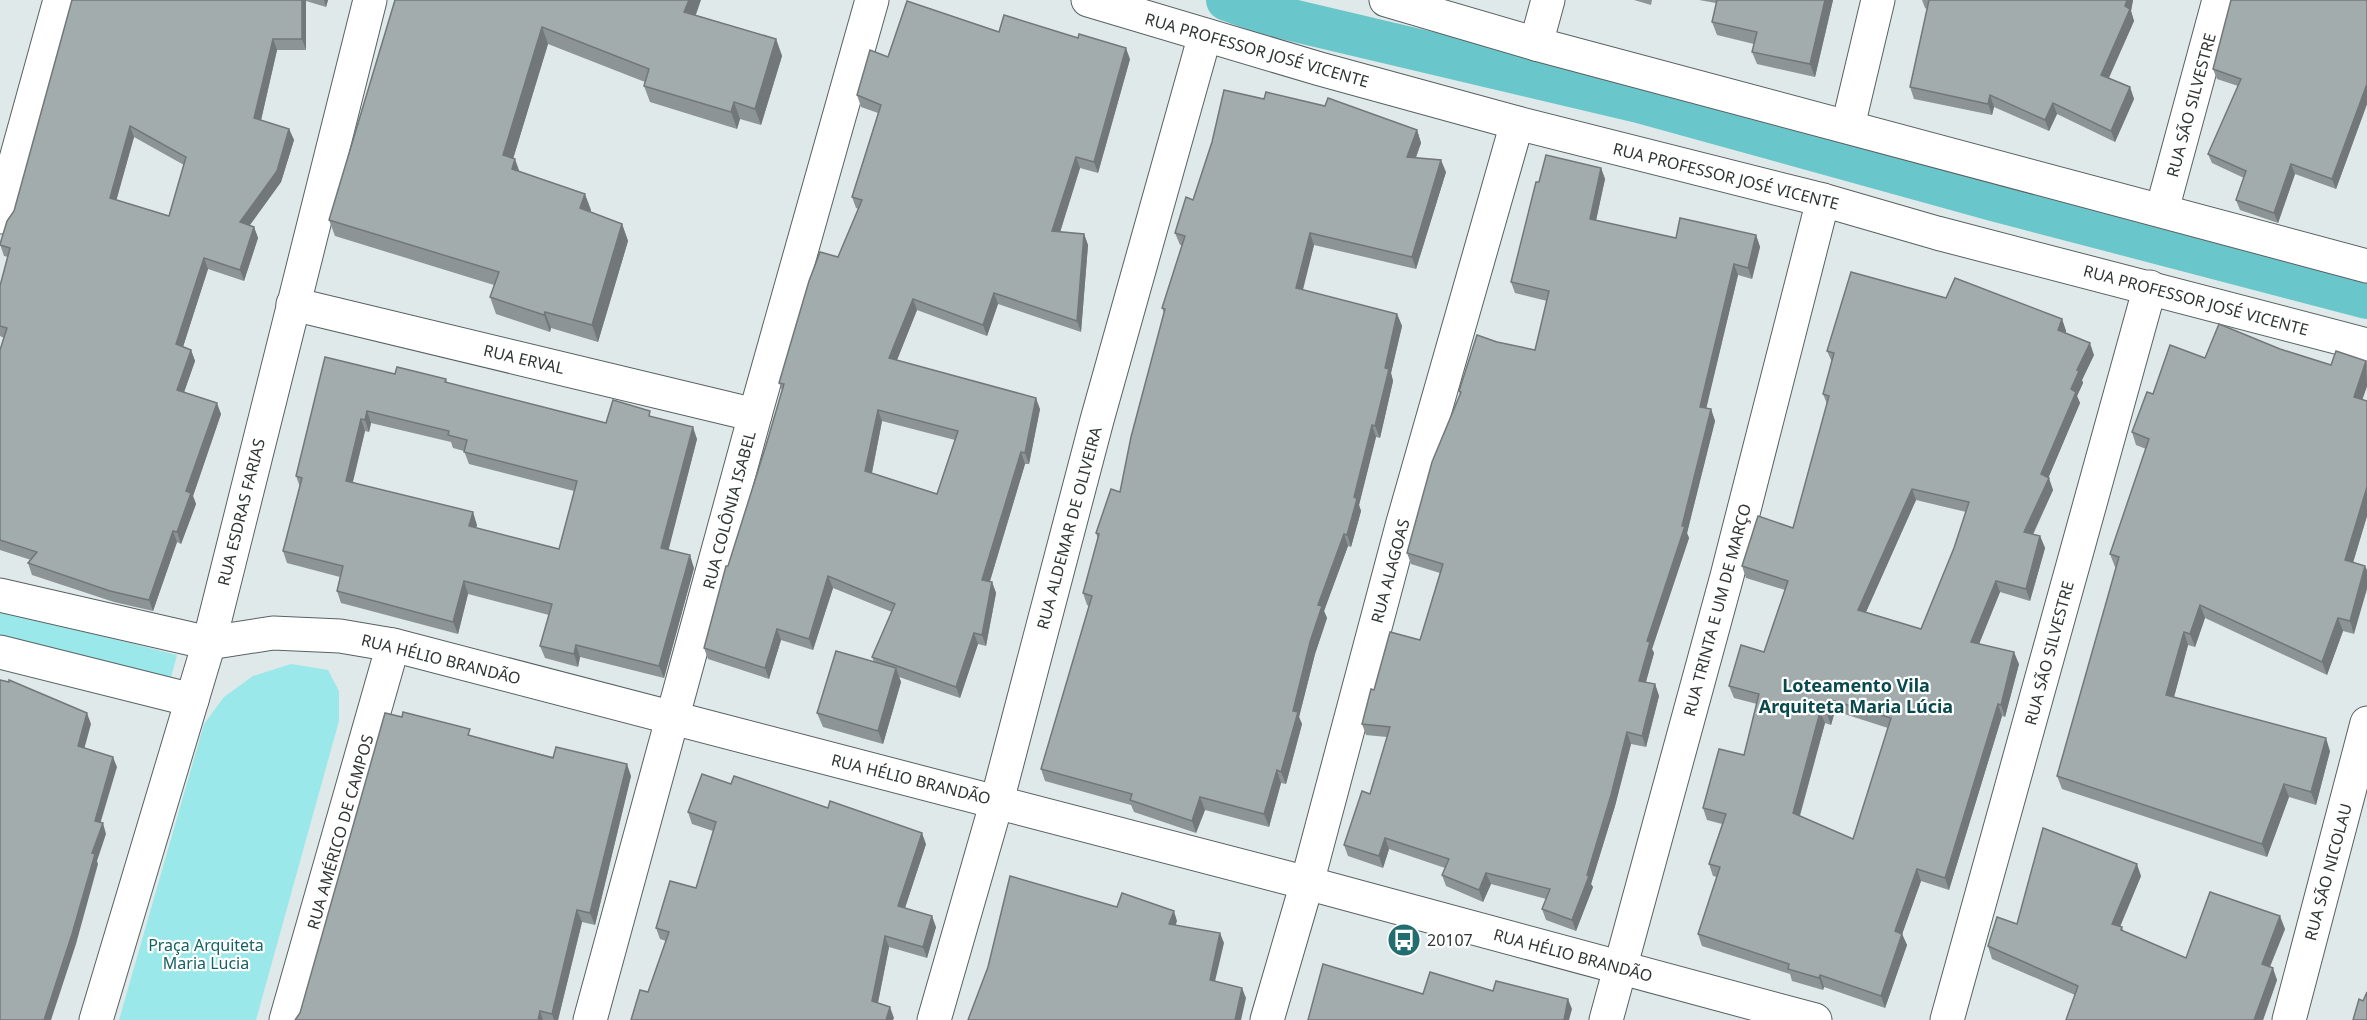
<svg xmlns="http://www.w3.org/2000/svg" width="2367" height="1020" font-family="'Noto Sans',sans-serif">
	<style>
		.green { fill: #9be8ea }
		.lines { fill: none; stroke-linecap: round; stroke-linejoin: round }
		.canal { stroke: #69c6ca; stroke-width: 42 }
		.minor-casing { stroke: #586161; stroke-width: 35 }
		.secondary-casing { stroke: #586161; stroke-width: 35 }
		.minor { stroke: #fff; stroke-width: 33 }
		.secondary { stroke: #fff; stroke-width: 33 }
		.wall { fill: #8c9495; fill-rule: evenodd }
		.shaded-wall { fill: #727879 }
		.building { fill: #a3acad; stroke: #727879; stroke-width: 1.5; fill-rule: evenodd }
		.labels { text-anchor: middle; stroke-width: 4.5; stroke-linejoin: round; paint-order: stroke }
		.street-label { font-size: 16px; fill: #313535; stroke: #fff }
		.poi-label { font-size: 16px; fill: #313535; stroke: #fff; text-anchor: start }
		.park-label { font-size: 16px; fill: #136264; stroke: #fff }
		.neighbourhood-label { font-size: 18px; font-weight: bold; fill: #07494c; stroke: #fff }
	</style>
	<rect width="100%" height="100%" fill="#dfe9e9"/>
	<g class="green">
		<path d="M 0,610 L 177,655 L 170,681 L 0,639 Z"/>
		<path d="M 291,664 L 328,670 L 339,691 L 339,721 L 256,1020 L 119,1020 L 204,724 L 224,697 L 253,676 Z"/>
	</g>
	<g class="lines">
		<path class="canal" d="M 1227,0 L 1266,14 L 1639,102 L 1993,200 L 2367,298"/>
		<defs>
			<g id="minor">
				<path d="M 1088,0 L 1320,69 L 1517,123 L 1823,200 L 1937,233 L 2367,345"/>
				<path d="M 1386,0 L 1536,44 L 2367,266"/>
				<path d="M 1536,44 L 1548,0"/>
				<path d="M 1848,126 L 1878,0"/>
				<path d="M 2162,210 L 2219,0"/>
				<path d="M 0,217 L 60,0"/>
				<path d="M 293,304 L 755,415"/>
				<path d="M 0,595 L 209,643 L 273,633 L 340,636 L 393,645 L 1307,883 L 1815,1020"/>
				<path d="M 0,652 L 192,700"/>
				<path d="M 96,1020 L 209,643 L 370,0"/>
				<path d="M 286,1020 L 393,645"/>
				<path d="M 590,1020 L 755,415 L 872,0"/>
				<path d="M 934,1020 L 997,801 L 1097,420 L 1205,35"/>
				<path d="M 1267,1020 L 1307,883 L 1402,526 L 1517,123"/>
				<path d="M 1606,1020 L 1727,576 L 1823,200"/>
				<path d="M 1947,1020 L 2150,287"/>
			</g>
			<path id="secondary" d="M 2289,1020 L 2367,723"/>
		</defs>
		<use href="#minor" class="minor-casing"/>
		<use href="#secondary" class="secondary-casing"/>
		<use href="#minor" class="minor"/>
		<use href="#secondary" class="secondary"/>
	</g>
	<g class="wall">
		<path d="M 72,0 L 328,0 L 326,7 L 306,1 L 306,50 L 277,50 L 261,120 L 289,129 L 294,140 L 281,182 L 250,225 L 254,227 L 258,238 L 244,281 L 208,269 L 183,347 L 191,350 L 195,361 L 184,392 L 221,414 L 193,496 L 196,504 L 181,544 L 177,542 L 153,611 L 114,602 L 32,575 L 28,563 L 31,560 L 0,550 L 0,350 L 4,338 L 0,336 L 0,286 L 8,257 L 4,256 L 0,244 L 14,211 ZM 134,137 L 184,165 L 169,216 L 116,200 Z"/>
		<path d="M 395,0 L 696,15 L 776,39 L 782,56 L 761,125 L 740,119 L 737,129 L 650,102 L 644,86 L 645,82 L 548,44 L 513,159 L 519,171 L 591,210 L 590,212 L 622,224 L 628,241 L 598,342 L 551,328 L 550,332 L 496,314 L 490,297 L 494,285 L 335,236 L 329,220 Z"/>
		<path d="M 1634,0 L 1652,0 L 1651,5 Z"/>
		<path d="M 1699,0 L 1833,0 L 1815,77 L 1757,64 L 1752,52 L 1754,44 L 1717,35 L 1712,22 L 1716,3 Z"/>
		<path d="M 1922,0 L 2133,0 L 2131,11 L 2134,21 L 2109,78 L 2130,87 L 2134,99 L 2115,142 L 2057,114 L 2049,131 L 1994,107 L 1992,115 L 1914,99 L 1910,87 L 1927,9 L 1925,8 Z"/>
		<path d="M 2367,0 L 2367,104 L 2336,189 L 2295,174 L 2278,223 L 2240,210 L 2236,200 L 2244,178 L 2212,163 L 2208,154 L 2238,86 L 2217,79 L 2213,69 Z"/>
		<path d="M 999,32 L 1130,59 L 1098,173 L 1080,168 L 1060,232 L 1084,234 L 1088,245 L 1081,332 L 998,304 L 987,336 L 917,310 L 897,360 L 1040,409 L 1029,464 L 1025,464 L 990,581 L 992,582 L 996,593 L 986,646 L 978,644 L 960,698 L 899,677 L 901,682 L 883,744 L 823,727 L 817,713 L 874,662 L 872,657 L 892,612 L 833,588 L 813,650 L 781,640 L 769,679 L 708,659 L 704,648 L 767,442 L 782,390 L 779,383 L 838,257 L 859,209 L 856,208 L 852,197 L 878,113 L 861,107 L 857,95 L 888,57 ZM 882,421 L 955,440 L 937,494 L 872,473 Z"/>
		<path d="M 1417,130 L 1421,143 L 1416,158 L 1446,172 L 1416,269 L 1314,245 L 1303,290 L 1397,314 L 1402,326 L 1391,373 L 1393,381 L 1380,438 L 1376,437 L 1359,505 L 1361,511 L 1351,547 L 1348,546 L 1324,611 L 1327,618 L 1315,654 L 1299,717 L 1302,724 L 1286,784 L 1281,783 L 1269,827 L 1205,810 L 1196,833 L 1134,812 L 1131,805 L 1045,781 L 1041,769 L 1089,606 L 1087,605 L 1083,593 L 1098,539 L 1096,533 L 1120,492 L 1164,313 L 1162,308 L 1182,245 L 1180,245 L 1175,233 L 1193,200 Z"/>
		<path d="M 1601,168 L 1605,179 L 1596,220 L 1676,238 L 1756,235 L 1760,247 L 1752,279 L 1738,275 L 1706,408 L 1711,409 L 1715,421 L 1687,533 L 1689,538 L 1652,649 L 1654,653 L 1646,682 L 1655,684 L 1659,696 L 1646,747 L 1631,744 L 1615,806 L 1591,884 L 1593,887 L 1576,931 L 1546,920 L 1542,909 L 1546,899 L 1491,884 L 1483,902 L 1446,886 L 1442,875 L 1445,868 L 1389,849 L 1383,868 L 1348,856 L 1344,845 L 1370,794 L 1387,737 L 1366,735 L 1362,724 L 1374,690 L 1420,640 L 1440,573 L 1411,564 L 1407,553 L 1460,394 L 1459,391 L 1497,342 L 1535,350 L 1547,301 L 1515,293 L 1511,282 L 1539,182 Z"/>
		<path d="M 1946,298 L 2062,319 L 2066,331 L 2066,333 L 2094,355 L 2082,380 L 2083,383 L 2077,396 L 2080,403 L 2048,478 L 2053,490 L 2033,535 L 2040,536 L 2045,548 L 2030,601 L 2000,592 L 1979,644 L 2019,664 L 2005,717 L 2002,716 L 1949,890 L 1921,881 L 1902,934 L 1907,945 L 1885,1008 L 1824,987 L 1823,990 L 1792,981 L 1790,974 L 1702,946 L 1698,934 L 1717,877 L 1713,876 L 1709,864 L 1722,824 L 1707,820 L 1703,808 L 1744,755 L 1757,704 L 1734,698 L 1729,686 L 1764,652 L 1785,590 L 1746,578 L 1742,566 L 1793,528 L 1827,404 L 1823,394 L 1832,362 L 1827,351 ZM 1916,500 L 1966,512 L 1954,548 L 1921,629 L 1866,612 ZM 1835,711 L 1888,728 L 1853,839 L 1800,816 L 1825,723 L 1831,725 Z"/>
		<path d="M 2280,349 L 2331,365 L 2366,361 L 2367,363 L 2367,386 L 2362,399 L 2367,401 L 2367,516 L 2353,562 L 2354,634 L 2343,631 L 2327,675 L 2205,618 L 2195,647 L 2188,645 L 2174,697 L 2330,751 L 2316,805 L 2289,797 L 2267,857 L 2062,789 L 2057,776 L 2116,568 L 2115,567 L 2110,554 L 2146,449 L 2136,445 L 2132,432 L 2153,394 L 2205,358 Z"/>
		<path d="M 395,374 L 446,379 L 447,383 L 606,423 L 652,417 L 697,439 L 668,550 L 694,568 L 664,678 L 580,657 L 578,667 L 545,658 L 540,646 L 549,615 L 468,594 L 458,634 L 341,603 L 337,591 L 340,577 L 287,563 L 283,551 L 300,487 L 296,476 ZM 371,423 L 451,442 L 453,448 L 464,451 L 469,464 L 574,491 L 559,549 L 476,528 L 477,525 L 353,482 L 365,431 L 369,432 Z"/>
		<path d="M 473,737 L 631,776 L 595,925 L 582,922 L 558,1020 L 295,1020 Z"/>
		<path d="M 731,784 L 926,844 L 905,908 L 936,927 L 927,958 L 889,947 L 878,1003 L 894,1018 L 660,939 L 656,928 L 696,888 L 713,831 L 692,824 L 688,812 Z"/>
		<path d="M 2141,876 L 2120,927 L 2122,927 L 2123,931 L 2186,958 L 2285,929 L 2270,967 L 2277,980 L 2263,1020 L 2066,1020 L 2075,995 L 1992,959 L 1988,946 L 2017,924 Z"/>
	</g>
	<g class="shaded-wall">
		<path d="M 302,0 L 306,0 L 306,50 L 302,39 Z"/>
		<path d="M 324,0 L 328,0 L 326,7 Z"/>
		<path d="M 689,0 L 701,0 L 691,29 L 684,12 Z"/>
		<path d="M 1825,0 L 1833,0 L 1815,77 L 1810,64 Z"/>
		<path d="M 2127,0 L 2133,0 L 2131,11 L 2134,21 L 2105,86 L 2101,75 Z"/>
		<path d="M 542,27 L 548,44 L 509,172 L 503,155 Z"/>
		<path d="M 273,39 L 277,50 L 259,129 L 254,118 Z"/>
		<path d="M 776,39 L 782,56 L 761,125 L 755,109 Z"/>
		<path d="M 1126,48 L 1130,59 L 1098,173 L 1094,162 Z"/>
		<path d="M 2367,84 L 2367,104 L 2336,189 L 2332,179 Z"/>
		<path d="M 2130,87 L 2134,99 L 2115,142 L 2111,131 Z"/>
		<path d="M 1990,95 L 1994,107 L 1992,115 L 1988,104 Z"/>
		<path d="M 734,102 L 740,119 L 737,129 L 731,112 Z"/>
		<path d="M 2053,103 L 2057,114 L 2049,131 L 2045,120 Z"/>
		<path d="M 130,126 L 134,137 L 114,209 L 110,198 Z"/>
		<path d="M 289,129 L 294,140 L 281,182 L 244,233 L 240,222 Z"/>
		<path d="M 1417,130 L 1421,143 L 1411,169 L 1407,157 Z"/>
		<path d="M 1076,157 L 1080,168 L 1057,242 L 1052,231 Z"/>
		<path d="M 515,159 L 521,176 L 512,169 Z"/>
		<path d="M 1441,160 L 1446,172 L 1416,269 L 1412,257 Z"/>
		<path d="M 2291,164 L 2295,174 L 2278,223 L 2274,213 Z"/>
		<path d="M 1601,168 L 1605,179 L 1594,230 L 1590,219 Z"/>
		<path d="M 585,194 L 591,210 L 586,225 L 580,208 Z"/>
		<path d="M 622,224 L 628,241 L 598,342 L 592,325 Z"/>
		<path d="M 254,227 L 258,238 L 244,281 L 240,270 Z"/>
		<path d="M 1310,233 L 1314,245 L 1300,300 L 1296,288 Z"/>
		<path d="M 1084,234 L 1088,245 L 1081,332 L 1077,321 Z"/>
		<path d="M 1756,235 L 1760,247 L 1752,279 L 1748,268 Z"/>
		<path d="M 204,258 L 208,269 L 180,356 L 176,344 Z"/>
		<path d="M 1734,264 L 1738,275 L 1704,418 L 1700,407 Z"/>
		<path d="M 994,293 L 998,304 L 987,336 L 983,325 Z"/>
		<path d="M 913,299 L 917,310 L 893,370 L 889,358 Z"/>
		<path d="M 545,312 L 551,328 L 550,332 L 544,315 Z"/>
		<path d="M 1397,314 L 1402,326 L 1391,373 L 1393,381 L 1380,438 L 1375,426 L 1385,368 Z"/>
		<path d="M 2062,319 L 2066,331 L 2062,341 L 2058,330 Z"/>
		<path d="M 2090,343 L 2094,355 L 2082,380 L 2083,383 L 2077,396 L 2080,403 L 2045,486 L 2041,474 L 2077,370 Z"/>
		<path d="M 191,350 L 195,361 L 181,401 L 177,390 Z"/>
		<path d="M 2366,361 L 2367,386 L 2359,410 L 2354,397 Z"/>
		<path d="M 1036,398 L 1040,409 L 1029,464 L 1025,453 Z"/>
		<path d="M 217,403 L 221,414 L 193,496 L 196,504 L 181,544 L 177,532 L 186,491 Z"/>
		<path d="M 1711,409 L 1715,421 L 1687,533 L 1689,538 L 1652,649 L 1654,653 L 1643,692 L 1639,681 L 1647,641 L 1682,526 Z"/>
		<path d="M 878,410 L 882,421 L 870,482 L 865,471 Z"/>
		<path d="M 367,411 L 371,423 L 369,432 L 365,420 Z"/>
		<path d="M 361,419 L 365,431 L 350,493 L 346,481 Z"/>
		<path d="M 1372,425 L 1376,437 L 1359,505 L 1361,511 L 1351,547 L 1347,535 L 1354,497 Z"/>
		<path d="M 693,427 L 697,439 L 666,560 L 661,548 Z"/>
		<path d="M 1021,452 L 1025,464 L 987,591 L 982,580 Z"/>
		<path d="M 2049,478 L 2053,490 L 2028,544 L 2024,532 Z"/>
		<path d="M 2367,487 L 2367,516 L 2350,573 L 2345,560 Z"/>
		<path d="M 1912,489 L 1916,500 L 1862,621 L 1858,610 Z"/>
		<path d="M 473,512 L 477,525 L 473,539 L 469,526 Z"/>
		<path d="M 173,531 L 177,542 L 153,611 L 149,600 Z"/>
		<path d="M 1344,534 L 1348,546 L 1324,611 L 1327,618 L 1315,654 L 1299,717 L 1302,724 L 1286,784 L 1281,772 L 1293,711 L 1318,605 Z"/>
		<path d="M 2040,536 L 2045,548 L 2030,601 L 2026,589 Z"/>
		<path d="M 690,555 L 694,568 L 664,678 L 659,666 Z"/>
		<path d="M 2365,566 L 2367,570 L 2367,589 L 2354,634 L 2350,621 Z"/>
		<path d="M 828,576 L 833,588 L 813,650 L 809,639 Z"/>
		<path d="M 464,581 L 468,594 L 458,634 L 453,622 Z"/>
		<path d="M 1996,581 L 2000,592 L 1975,654 L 1971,642 Z"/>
		<path d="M 992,582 L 996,593 L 986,646 L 982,635 Z"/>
		<path d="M 2200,605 L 2205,618 L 2195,647 L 2190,634 Z"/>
		<path d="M 2338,618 L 2343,631 L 2327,675 L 2322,662 Z"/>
		<path d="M 777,629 L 781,640 L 769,679 L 765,668 Z"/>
		<path d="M 2184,632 L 2188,645 L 2171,708 L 2166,695 Z"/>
		<path d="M 974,633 L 978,644 L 960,698 L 956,687 Z"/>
		<path d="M 576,645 L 580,657 L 578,667 L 574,654 Z"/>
		<path d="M 2014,652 L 2019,664 L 2005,717 L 2001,705 Z"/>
		<path d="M 896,668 L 901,682 L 883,744 L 878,731 Z"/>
		<path d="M 1655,684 L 1659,696 L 1646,747 L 1642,736 Z"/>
		<path d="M 1831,700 L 1835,711 L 1831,725 L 1827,714 Z"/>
		<path d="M 1998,704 L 2002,716 L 1949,890 L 1945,878 Z"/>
		<path d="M 1820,712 L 1825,723 L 1797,825 L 1793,813 Z"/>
		<path d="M 87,713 L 91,724 L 82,757 L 78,746 Z"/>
		<path d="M 1627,732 L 1631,744 L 1615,806 L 1591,884 L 1593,887 L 1576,931 L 1572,920 L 1587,875 Z"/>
		<path d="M 2326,738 L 2330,751 L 2316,805 L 2311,792 Z"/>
		<path d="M 113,757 L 117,767 L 98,831 L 95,821 Z"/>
		<path d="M 627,764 L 631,776 L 595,925 L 590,913 Z"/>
		<path d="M 1277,770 L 1281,783 L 1269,827 L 1264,814 Z"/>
		<path d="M 2284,784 L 2289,797 L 2267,857 L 2262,844 Z"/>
		<path d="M 1200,797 L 1205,810 L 1196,833 L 1192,821 Z"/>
		<path d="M 103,823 L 106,834 L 97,861 L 98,864 L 76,944 L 51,1020 L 44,1020 L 92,853 Z"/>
		<path d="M 922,833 L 926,844 L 902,917 L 898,906 Z"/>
		<path d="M 1385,838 L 1389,849 L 1383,868 L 1379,856 Z"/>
		<path d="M 2137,864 L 2141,876 L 2116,936 L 2112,924 Z"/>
		<path d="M 1917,869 L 1921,881 L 1899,943 L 1895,931 Z"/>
		<path d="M 1486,873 L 1491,884 L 1483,902 L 1479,890 Z"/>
		<path d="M 577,910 L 582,922 L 558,1020 L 554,1020 L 552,1014 Z"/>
		<path d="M 1174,911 L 1177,921 L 1173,934 L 1169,924 Z"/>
		<path d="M 932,916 L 936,927 L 927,958 L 923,947 Z"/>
		<path d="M 2280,916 L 2285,929 L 2266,976 L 2262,964 Z"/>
		<path d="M 1220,933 L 1224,943 L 1213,990 L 1210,980 Z"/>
		<path d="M 1902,934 L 1907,945 L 1885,1008 L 1881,996 Z"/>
		<path d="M 885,936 L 889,947 L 876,1012 L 872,1001 Z"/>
		<path d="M 2273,968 L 2277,980 L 2263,1020 L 2254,1020 Z"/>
		<path d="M 1820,975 L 1824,987 L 1823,990 L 1819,978 Z"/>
		<path d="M 1242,988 L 1246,998 L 1241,1020 L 1235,1020 Z"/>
		<path d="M 1568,999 L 1572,1009 L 1569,1020 L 1564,1020 Z"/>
		<path d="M 890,1007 L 894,1018 L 893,1020 L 886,1020 Z"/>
		<path d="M 540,1011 L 543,1020 L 538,1020 Z"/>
	</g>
	<g class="building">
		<path d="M 72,0 L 302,0 L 302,39 L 273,39 L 254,118 L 289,129 L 277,171 L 240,222 L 254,227 L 240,270 L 204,258 L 176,344 L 191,350 L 177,390 L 217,403 L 186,491 L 191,493 L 177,532 L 173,531 L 149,600 L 110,591 L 28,563 L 37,552 L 0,540 L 0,350 L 7,328 L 0,326 L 0,286 L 10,248 L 0,245 L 0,244 L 7,221 L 14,211 ZM 130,126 L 186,157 L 169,216 L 110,198 Z"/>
		<path d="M 395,0 L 689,0 L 684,12 L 776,39 L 755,109 L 734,102 L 731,112 L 644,86 L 649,69 L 542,27 L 503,155 L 515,159 L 512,169 L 585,194 L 580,208 L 622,224 L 592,325 L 545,312 L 544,315 L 490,297 L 499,272 L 329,220 Z"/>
		<path d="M 1717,0 L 1825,0 L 1810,64 L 1752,52 L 1757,32 L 1712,22 Z"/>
		<path d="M 1929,0 L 2127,0 L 2125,6 L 2130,9 L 2101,75 L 2130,87 L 2111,131 L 2053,103 L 2045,120 L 1990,95 L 1988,104 L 1910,87 Z"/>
		<path d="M 2231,0 L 2367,0 L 2367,84 L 2332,179 L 2291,164 L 2274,213 L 2236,200 L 2246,171 L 2208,154 L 2241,79 L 2213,69 Z"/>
		<path d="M 907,1 L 999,32 L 1004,15 L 1078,38 L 1079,34 L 1126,48 L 1094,162 L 1076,157 L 1052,231 L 1084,234 L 1077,321 L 994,293 L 983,325 L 913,299 L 889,358 L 1036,398 L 1025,453 L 1021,452 L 982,580 L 992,582 L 982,635 L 974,633 L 956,687 L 872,657 L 895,604 L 828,576 L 809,639 L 777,629 L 765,668 L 704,648 L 726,566 L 728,566 L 767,442 L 784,384 L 779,383 L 809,281 L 820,252 L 838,257 L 862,200 L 852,197 L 881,105 L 857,95 L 870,50 L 888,57 ZM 878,410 L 958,431 L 937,494 L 865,471 Z"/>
		<path d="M 1224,90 L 1264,99 L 1266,92 L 1325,106 L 1328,98 L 1417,130 L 1407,157 L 1441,160 L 1412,257 L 1310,233 L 1296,288 L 1397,314 L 1385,368 L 1389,369 L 1375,426 L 1372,425 L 1354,497 L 1357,499 L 1347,535 L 1344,534 L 1318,605 L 1322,606 L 1310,642 L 1293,711 L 1298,712 L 1281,772 L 1277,770 L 1264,814 L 1200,797 L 1192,821 L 1130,800 L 1132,794 L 1041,769 L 1092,596 L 1083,593 L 1099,534 L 1096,533 L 1111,489 L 1120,492 L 1131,437 L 1165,309 L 1162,308 L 1185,236 L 1175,233 L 1186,197 L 1193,200 L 1212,142 Z"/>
		<path d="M 1546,155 L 1601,168 L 1590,219 L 1676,238 L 1680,218 L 1756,235 L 1748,268 L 1734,264 L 1700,407 L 1711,409 L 1682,526 L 1685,526 L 1647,641 L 1650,642 L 1639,681 L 1655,684 L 1642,736 L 1627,732 L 1611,795 L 1587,875 L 1589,876 L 1572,920 L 1542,909 L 1550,889 L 1486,873 L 1479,890 L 1442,875 L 1449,859 L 1385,838 L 1379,856 L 1344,845 L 1362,791 L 1370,794 L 1390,727 L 1362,724 L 1371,689 L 1374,690 L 1390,632 L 1420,640 L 1443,564 L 1407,553 L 1432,462 L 1461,392 L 1459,391 L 1477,335 L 1497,342 L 1535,350 L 1549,291 L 1511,282 L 1536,182 L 1539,182 Z"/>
		<path d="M 1851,272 L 1946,298 L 1955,278 L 2062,319 L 2058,330 L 2090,343 L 2077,370 L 2079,371 L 2071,389 L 2076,392 L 2041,474 L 2049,478 L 2024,532 L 2040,536 L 2026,589 L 1996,581 L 1971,642 L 2014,652 L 2001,705 L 1998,704 L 1945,878 L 1917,869 L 1895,931 L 1902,934 L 1881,996 L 1820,975 L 1819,978 L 1788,969 L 1789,964 L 1698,934 L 1720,867 L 1709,864 L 1726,814 L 1703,808 L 1719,749 L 1744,755 L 1759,694 L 1729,686 L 1741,645 L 1764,652 L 1788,581 L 1742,566 L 1758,516 L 1793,528 L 1829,396 L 1823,394 L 1834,353 L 1827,351 ZM 1912,489 L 1969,502 L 1954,548 L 1921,629 L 1858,610 ZM 1831,700 L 1891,718 L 1853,839 L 1793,813 L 1820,712 L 1827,714 Z"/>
		<path d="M 2219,324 L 2280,349 L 2331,365 L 2336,351 L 2366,361 L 2354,397 L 2367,401 L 2367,487 L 2345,560 L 2365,566 L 2350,621 L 2338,618 L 2322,662 L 2200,605 L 2190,634 L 2184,632 L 2166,695 L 2326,738 L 2311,792 L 2284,784 L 2262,844 L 2057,776 L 2119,557 L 2110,554 L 2149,439 L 2132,432 L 2147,392 L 2153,394 L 2170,345 L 2205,358 Z"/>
		<path d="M 325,357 L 395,374 L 397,367 L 446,379 L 445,382 L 606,423 L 613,400 L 650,411 L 649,416 L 693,427 L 661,548 L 690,555 L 659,666 L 576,645 L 574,654 L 540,646 L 552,604 L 464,581 L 453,622 L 337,591 L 343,566 L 283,551 L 302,478 L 296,476 ZM 367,411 L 449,431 L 448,435 L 467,440 L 464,452 L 577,481 L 559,549 L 469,526 L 473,512 L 346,481 L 361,419 L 365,420 Z"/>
		<path d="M 836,651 L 896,668 L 878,731 L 817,713 Z"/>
		<path d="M 0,680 L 9,682 L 9,680 L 87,713 L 78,746 L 113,757 L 95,821 L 103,823 L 92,853 L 95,854 L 72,934 L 44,1020 L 0,1020 Z"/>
		<path d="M 403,712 L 470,729 L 468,735 L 553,758 L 556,747 L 627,764 L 590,913 L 577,910 L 552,1014 L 540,1011 L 538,1020 L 295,1020 L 300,1013 L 385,713 L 402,717 Z"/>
		<path d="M 702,774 L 731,784 L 734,776 L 828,808 L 830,801 L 922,833 L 898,906 L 932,916 L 923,947 L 885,936 L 872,1001 L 890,1007 L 886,1020 L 631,1020 L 640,990 L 648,992 L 669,932 L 656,928 L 670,881 L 696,888 L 716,822 L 688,812 Z"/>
		<path d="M 2043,828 L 2137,864 L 2112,924 L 2122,927 L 2121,930 L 2186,958 L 2210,892 L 2280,916 L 2262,964 L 2273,968 L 2254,1020 L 2066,1020 L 2078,986 L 1988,946 L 1997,917 L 2017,924 Z"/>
		<path d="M 1010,876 L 1117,907 L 1122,893 L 1174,911 L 1169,924 L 1220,933 L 1210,980 L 1242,988 L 1235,1020 L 968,1020 L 988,967 Z"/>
		<path d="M 1323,964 L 1423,994 L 1430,972 L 1493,991 L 1496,981 L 1568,999 L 1564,1020 L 1308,1020 Z"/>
		<path d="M 2367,992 L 2367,1020 L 2353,1020 L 2359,999 L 2363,1001 Z"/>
	</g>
	<defs>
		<symbol id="bus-disc" viewBox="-11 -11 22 22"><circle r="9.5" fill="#226d70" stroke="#fff"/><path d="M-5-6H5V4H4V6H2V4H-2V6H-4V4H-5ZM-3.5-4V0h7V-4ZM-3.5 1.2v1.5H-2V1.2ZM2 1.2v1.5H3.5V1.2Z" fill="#fff"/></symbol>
	</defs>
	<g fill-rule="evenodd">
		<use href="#bus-disc" x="1385" y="921" width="38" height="38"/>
	</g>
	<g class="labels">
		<g class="street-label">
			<text transform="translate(1257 50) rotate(16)" y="6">RUA PROFESSOR JOSÉ VICENTE</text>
			<text transform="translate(2191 105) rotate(-75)" y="6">RUA SÃO SILVESTRE</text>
			<text transform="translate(1726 176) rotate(14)" y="6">RUA PROFESSOR JOSÉ VICENTE</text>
			<text transform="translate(2196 300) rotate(15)" y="6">RUA PROFESSOR JOSÉ VICENTE</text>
			<text transform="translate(524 359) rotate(13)" y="6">RUA ERVAL</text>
			<text transform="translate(729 510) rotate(-75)" y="6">RUA COLÔNIA ISABEL</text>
			<text transform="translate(241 512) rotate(-76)" y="6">RUA ESDRAS FARIAS</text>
			<text transform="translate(1069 528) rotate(-75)" y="6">RUA ALDEMAR DE OLIVEIRA</text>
			<text transform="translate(1390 571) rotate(-75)" y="6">RUA ALAGOAS</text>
			<text transform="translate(1717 610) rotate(-75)" y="6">RUA TRINTA E UM DE MARÇO</text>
			<text transform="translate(2049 653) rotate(-75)" y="6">RUA SÃO SILVESTRE</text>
			<text transform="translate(441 659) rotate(14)" y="6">RUA HÉLIO BRANDÃO</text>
			<text transform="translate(911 779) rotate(14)" y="6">RUA HÉLIO BRANDÃO</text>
			<text transform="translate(340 832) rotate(-74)" y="6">RUA AMÉRICO DE CAMPOS</text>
			<text transform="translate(2328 872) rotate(-75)" y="6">RUA SÃO NICOLAU</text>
			<text transform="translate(1573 955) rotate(15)" y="6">RUA HÉLIO BRANDÃO</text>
		</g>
		<g class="poi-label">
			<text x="1427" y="946">20107</text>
		</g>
		<g class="park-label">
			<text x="206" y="951">Praça Arquiteta<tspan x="206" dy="18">Maria Lucia</tspan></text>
		</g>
		<g class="neighbourhood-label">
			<text x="1856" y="692">Loteamento Vila<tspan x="1856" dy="21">Arquiteta Maria Lúcia</tspan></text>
		</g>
	</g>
</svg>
